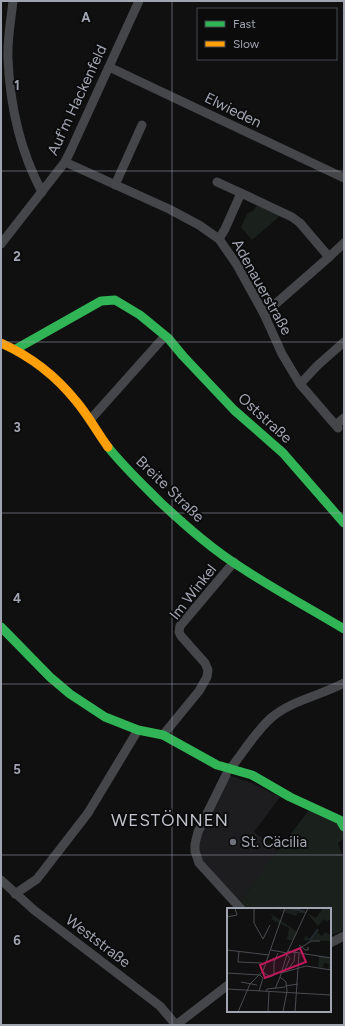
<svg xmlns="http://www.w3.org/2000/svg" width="345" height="1026" font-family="Figtree,sans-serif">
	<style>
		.built { fill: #1d1d1f }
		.green { fill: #1a211c }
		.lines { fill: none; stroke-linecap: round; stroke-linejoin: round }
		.street { stroke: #454649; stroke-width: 9 }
		.fast { stroke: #30b455; stroke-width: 9 }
		.slow { stroke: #ff9f0a; stroke-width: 9 }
		.grid { fill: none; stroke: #a1a5b2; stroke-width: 1; stroke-opacity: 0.55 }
		.poi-dot { fill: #6e717a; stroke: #0b0b0c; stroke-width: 1.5 }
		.labels { text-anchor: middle; stroke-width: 4; stroke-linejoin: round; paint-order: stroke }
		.street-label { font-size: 15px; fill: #a1a5b2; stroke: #0b0b0c }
		.poi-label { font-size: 15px; fill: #a1a5b2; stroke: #0b0b0c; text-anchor: start }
		.quarter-label { font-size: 17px; letter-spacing: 1px; fill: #c2c4ce; stroke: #0b0b0c }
		.inset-river { fill: none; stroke: #252a32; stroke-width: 2 }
		.inset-road { fill: none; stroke: #4a4c51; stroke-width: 1 }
		.view { fill: #c2185b; fill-opacity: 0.15; stroke: #c2185b; stroke-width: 2 }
		.inset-edge { fill: none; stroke: #a1a5b2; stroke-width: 2 }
		.grid-label { font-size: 13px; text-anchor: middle; font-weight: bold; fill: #a1a5b2; stroke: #0b0b0c; stroke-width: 4; stroke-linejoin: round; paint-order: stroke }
	</style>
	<rect width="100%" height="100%" fill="#101011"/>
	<path class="built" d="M 228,775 L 252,783 L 280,797 L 254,832 L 278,850 L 244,897 L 238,903 L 199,856 L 199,836 Z"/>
	<g class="green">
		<path d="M 257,205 L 280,216 L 252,240 L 241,227 L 247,214 L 254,210 Z"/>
		<path d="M 309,810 L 338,822 L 344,833 L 344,838 L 338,843 L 344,860 L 344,930 L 330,936 L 330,909 L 244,909 L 238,903 L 244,897 L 265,867 Z"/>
	</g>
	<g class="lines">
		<g class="street">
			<path d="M 13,1 C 11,20 7,40 8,59 C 10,106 20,151 42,192"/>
			<path d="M 109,67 L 344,178"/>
			<path d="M 65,162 L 169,209 L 199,225 L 219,239 L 237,265 L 264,314 L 282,354 L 300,384 L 338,428"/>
			<path d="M 217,182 L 241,193"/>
			<path d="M 115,185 L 142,125"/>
			<path d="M 219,239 L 225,229 L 241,193 L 292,217 L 300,223 L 329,257 L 344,243"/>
			<path d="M 1,244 L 65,162 L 70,152 L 139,1"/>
			<path d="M 264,314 L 329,257"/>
			<path d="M 300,384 L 318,365 L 344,342"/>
			<path d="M 90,420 L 165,336"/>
			<path d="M 336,425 L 344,418"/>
			<path d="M 163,735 L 199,691 L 207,677 L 208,670 L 205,663 L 181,636 L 179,632 L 180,626 L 234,562"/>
			<path d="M 230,769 C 242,754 257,730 271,718 C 292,700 320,696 344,683"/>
			<path d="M 226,775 L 198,832 L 195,844 L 195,851 L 199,863 L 241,909"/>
			<path d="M 1,880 L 34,910 L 160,1006 L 176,1025"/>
			<path d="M 15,894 L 37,879 L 88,813 L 138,730"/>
			<path d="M 330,943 L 344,936"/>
			<path d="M 176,1025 L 228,985"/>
		</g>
		<g class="fast">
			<path d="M 16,349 L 101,301 L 115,300 L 140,315 L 168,338 L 183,356 L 234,410 L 283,453 L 344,523"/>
			<path d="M 108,447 C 124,467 142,484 160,502 C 187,527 214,551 245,570 C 277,591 311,609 344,629"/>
			<path d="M 1,627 L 50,677 L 70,694 L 105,717 L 138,730 L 163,735 L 217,765 L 252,775 L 290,797 L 340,820 L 344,827"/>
		</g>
		<path class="slow" d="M 1,343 C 30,356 56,376 76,401 C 88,415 97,432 108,447"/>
	</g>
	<path class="grid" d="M 172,1 L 172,1025M 1,171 L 344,171M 1,342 L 344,342M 1,513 L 344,513M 1,684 L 344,684M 1,855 L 344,855"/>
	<circle class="poi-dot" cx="233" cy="842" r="4"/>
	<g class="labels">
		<g class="street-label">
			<text transform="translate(77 100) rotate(-65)" y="5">Auf'm Hackenfeld</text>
			<text transform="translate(233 110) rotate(26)" y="5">Elwieden</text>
			<text transform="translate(262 287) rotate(61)" y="5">Adenauerstraße</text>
			<text transform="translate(265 418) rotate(42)" y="5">Oststraße</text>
			<text transform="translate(170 489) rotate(44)" y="5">Breite Straße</text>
			<text transform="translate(193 592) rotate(-52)" y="5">Im Winkel</text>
			<text transform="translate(98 941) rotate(37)" y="5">Weststraße</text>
		</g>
		<g class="poi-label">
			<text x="241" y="847">St. Cäcilia</text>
		</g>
		<g class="quarter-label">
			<text x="170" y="826">WESTÖNNEN</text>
		</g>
	</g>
	<g transform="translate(227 908)">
		<rect width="104" height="104" fill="#101011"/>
		<path d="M 50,0 L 57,3 L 58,0 L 65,0 L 71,4 L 79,4 L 81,1 L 80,5 L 89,10 L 96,0 L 104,0 L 104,10 L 100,14 L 97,11 L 91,18 L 80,5 L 70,5 L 69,8 L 54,3 ZM 41,6 L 46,7 L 70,24 L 66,32 L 60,32 L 62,20 L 44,11 L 46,8 ZM 91,21 L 91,25 L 95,28 L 98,24 L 103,27 L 104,23 L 104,33 L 66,32 L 77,32 L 78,28 L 84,31 ZM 92,48 L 104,50 L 104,62 L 101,61 L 102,56 L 97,55 L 96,60 L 91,59 Z" fill="#1a211c"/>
		<path class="inset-river" d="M 64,0 L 78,4M 83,32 L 91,21"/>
		<path class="inset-road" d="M 27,0 L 27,15 L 36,31M 0,9 L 10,7 L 8,0M 36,31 L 43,17M 72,37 L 78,42 L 81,42 L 81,39M 0,42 L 42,47M 44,42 L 60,45M 12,43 L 11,54 L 35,55M 60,43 L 104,50M 66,45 L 84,33 L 93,33M 62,60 L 67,53 L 68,45M 36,64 L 43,69 L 47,67M 57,64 L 63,50 L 60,47M 0,65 L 33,67M 54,65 L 79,58 L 104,62M 47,67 L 47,54 L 51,45M 53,69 L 61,43 L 81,0M 53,69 L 59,74 L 60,83 L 56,104M 14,74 L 30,77M 58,78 L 71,76M 0,81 L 104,87M 48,81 L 53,69M 32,83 L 36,70 L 33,67M 39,83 L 40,81 L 58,79M 11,104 L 23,76 L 36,63 L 58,0M 41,104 L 42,83M 68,104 L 72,46"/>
		<path class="view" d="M 73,40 L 79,54 L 38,70 L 33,57 Z"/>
		<rect width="104" height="104" class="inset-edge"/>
	</g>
	<g class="grid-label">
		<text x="86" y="22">A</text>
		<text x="17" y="90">1</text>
		<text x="17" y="261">2</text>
		<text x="17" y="432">3</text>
		<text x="17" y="603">4</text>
		<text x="17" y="774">5</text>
		<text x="17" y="945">6</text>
	</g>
	<rect width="345" height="1026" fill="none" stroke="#a1a5b2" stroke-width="4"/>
	<rect x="197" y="8" width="140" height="52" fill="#0b0b0c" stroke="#47494e"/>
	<rect x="205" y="21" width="20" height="6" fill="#30b455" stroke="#47494e"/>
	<text x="233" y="28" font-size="12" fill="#a1a5b2">Fast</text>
	<rect x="205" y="41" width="20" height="6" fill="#ff9f0a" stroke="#47494e"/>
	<text x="233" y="48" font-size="12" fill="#a1a5b2">Slow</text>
</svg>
